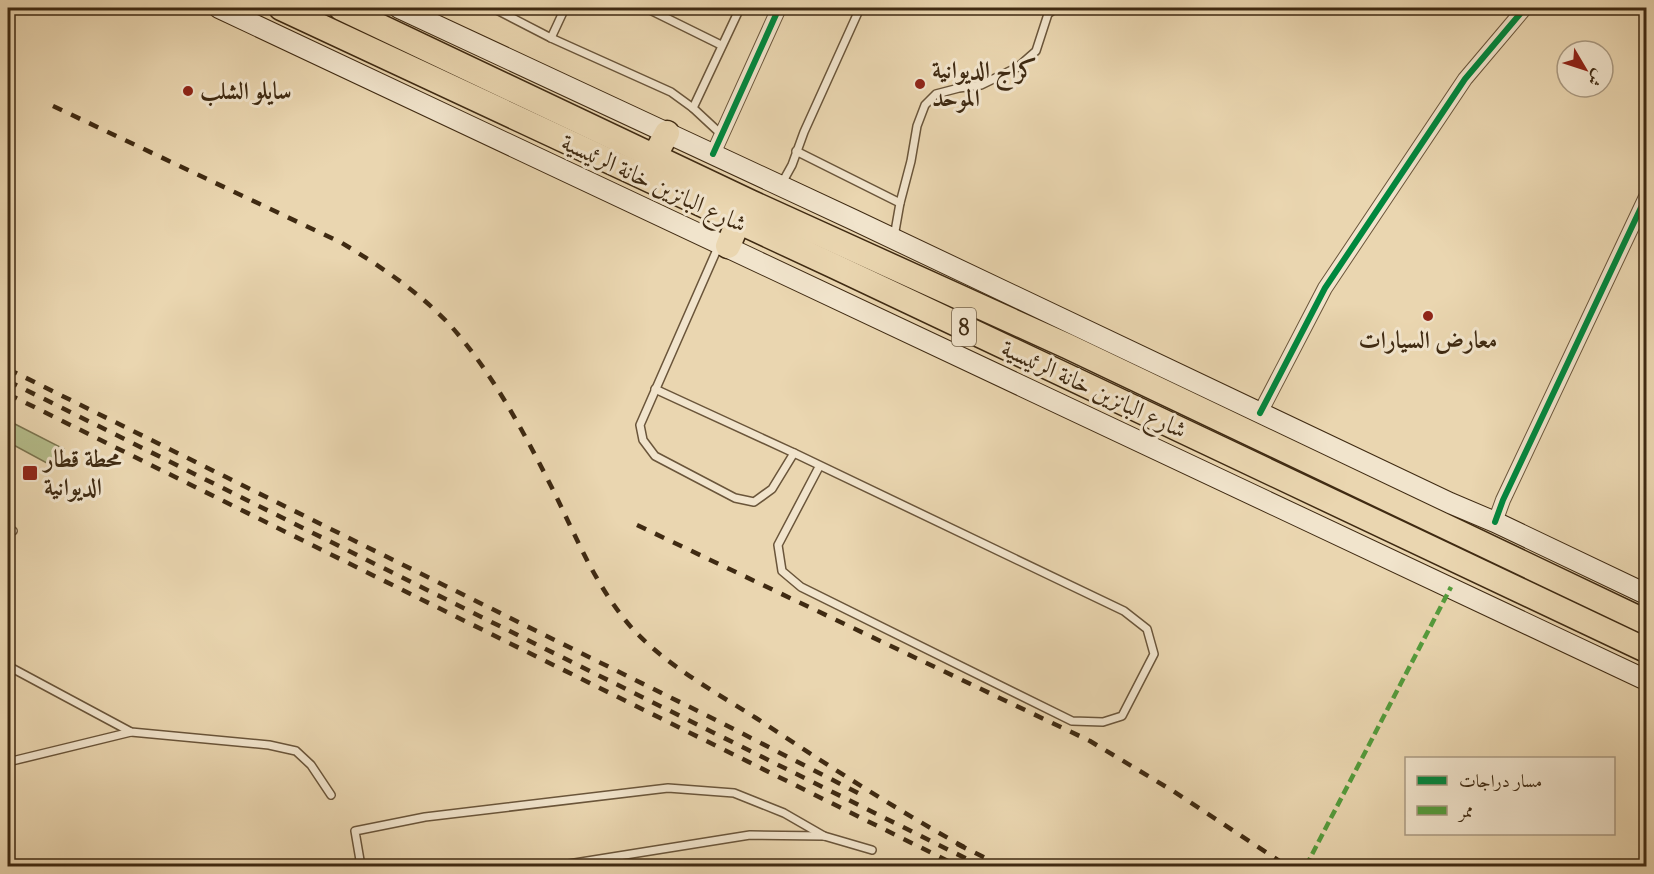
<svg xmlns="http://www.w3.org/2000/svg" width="1654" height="874" font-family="'Sorts Mill Goudy',Amiri,serif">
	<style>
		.green { fill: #b5be8c; stroke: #7a744f; stroke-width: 1.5 }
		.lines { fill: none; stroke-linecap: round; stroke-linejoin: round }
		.lane-casing { stroke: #6a553a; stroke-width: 10 }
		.street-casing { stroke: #6a553a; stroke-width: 16 }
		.secondary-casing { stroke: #3f2a12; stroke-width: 22 }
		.highway-casing { stroke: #3f2a12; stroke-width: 27 }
		.lane { stroke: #f1e4cc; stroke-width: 7 }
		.street { stroke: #f1e4cc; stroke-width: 14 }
		.secondary { stroke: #f1e4cc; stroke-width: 20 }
		.highway { stroke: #ead6b0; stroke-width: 24 }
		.rail { stroke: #3f2a12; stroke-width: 4.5; stroke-dasharray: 10 10; stroke-linecap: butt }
		.quiet { stroke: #539c3c; stroke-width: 4.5; stroke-dasharray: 9 4.5; stroke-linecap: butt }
		.cycleway-casing { stroke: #f1e4cc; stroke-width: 10 }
		.cycleway { stroke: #00873e; stroke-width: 6 }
		.poi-dot { fill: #8f2418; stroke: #f1e4cc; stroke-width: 2 }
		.labels { text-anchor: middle; stroke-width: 6; stroke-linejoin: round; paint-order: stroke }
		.shield { fill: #f1e4cc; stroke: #74624a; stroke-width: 1.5 }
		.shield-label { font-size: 22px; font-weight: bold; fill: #3f2a12 }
		.poi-label { font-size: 24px; font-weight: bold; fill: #3f2a12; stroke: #f1e4cc; text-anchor: start }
		.street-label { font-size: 24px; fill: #3f2a12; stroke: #f1e4cc }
	</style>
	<rect width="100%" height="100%" fill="#ead6b0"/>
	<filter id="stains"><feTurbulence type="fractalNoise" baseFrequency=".00333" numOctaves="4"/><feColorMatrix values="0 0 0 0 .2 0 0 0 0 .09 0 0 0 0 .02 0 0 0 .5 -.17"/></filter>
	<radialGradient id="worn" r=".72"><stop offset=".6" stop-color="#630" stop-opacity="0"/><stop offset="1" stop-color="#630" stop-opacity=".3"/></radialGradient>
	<path class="green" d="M 11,422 L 64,449 L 56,468 L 8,442 L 8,429 Z"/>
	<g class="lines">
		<defs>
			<g id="lane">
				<path d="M 493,8 L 551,38 L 671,92 L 693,108 L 722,135"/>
				<path d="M 646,8 L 721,45"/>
				<path d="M 551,38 L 565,8"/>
				<path d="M 693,108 L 740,8"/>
				<path d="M 796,151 L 900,203 L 894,237"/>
				<path d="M 782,183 L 792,165 L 804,132 L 860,8"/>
				<path d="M 900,203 L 911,161 L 917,126 L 925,105 L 936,94 L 959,88 L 981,85 L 1018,67 L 1036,51 L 1048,14 L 1056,8"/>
				<path d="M 719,245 L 640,425 L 643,440 L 655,456 L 735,498 L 754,502 L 772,489 L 794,453 L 1124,611 L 1147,629 L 1154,654 L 1122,716 L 1103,722 L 1072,721 L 801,587 L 782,571 L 778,545 L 819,467"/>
				<path d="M 655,389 L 794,453"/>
				<path d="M 8,528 L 13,531"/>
				<path d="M 8,666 L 131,732 L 269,745 L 296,751 L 311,765 L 331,795"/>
				<path d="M 8,762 L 131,732"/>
				<path d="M 361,866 L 355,831 L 425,817 L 668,788 L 734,793 L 784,813 L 824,836"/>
				<path d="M 556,866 L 750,835 L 824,836 L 872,850"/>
			</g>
			<g id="street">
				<path d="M 713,154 L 779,8"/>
				<path d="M 1260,413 L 1325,288 L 1465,79 L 1525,8"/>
				<path d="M 1495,522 L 1503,500 L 1646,197"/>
			</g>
			<g id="secondary">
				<path d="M 219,8 L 1646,680"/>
				<path d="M 399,8 L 854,220 L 1450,503 L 1495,522 L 1646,594"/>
			</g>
			<g id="highway">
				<path d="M 281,8 L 834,266 L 1646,650"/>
				<path d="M 341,8 L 750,202 L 1067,346 L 1646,622"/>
				<path d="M 654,157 L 667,133"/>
				<path d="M 728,246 L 738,222"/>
			</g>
		</defs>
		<use href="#lane" class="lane-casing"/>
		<use href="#street" class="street-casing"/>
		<use href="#secondary" class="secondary-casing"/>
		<use href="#highway" class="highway-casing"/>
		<use href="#lane" class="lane"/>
		<use href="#street" class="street"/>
		<use href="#secondary" class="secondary"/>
		<use href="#highway" class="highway"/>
		<g class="rail">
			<path d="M 53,106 L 342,243 C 380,266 419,292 450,325 C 491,371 521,427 549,482 C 575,533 593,583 631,627 C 664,664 715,692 756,718 C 824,763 892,807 964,847"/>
			<path d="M 8,369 L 716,720 L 858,793"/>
			<path d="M 8,381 L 969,860"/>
			<path d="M 8,394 L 958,866"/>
			<path d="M 637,525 L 1090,741 L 1173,791 L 1287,866"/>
			<path d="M 957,844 L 1002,866"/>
		</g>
		<path class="quiet" d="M 1306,866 L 1451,587"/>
		<defs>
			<g id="cycleway">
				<path d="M 713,154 L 779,8"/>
				<path d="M 1260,413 L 1325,288 L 1465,79 L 1525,8"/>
				<path d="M 1495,522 L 1503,500 L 1646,197"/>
			</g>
		</defs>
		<use href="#cycleway" class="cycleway-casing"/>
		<use href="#cycleway" class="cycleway"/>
	</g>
	<g class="poi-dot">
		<circle cx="920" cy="84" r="6"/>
		<circle cx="188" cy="91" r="6"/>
		<circle cx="1428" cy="316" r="6"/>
		<rect x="22" y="465" width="16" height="16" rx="3"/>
	</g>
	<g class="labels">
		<rect class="shield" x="952" y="308" width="24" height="38" rx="4.5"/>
		<g class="shield-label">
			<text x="964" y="335">8</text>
		</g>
		<g class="poi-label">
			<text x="932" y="78">كراج الديوانية<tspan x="932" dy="28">الموحد</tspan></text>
			<text x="200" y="99">سايلو الشلب</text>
			<text x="1428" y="348" text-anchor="middle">معارض السيارات</text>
			<text x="44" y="467">محطة قطار<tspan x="44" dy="28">الديوانية</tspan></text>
		</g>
		<g class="street-label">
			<text transform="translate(654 183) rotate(25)" y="8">شارع البانزين خانة الرئيسية</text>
			<text transform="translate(1094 389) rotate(25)" y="8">شارع البانزين خانة الرئيسية</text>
		</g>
	</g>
	<rect width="1654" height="874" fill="none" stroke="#ead6b0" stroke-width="30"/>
	<rect x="9" y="9" width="1636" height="856" fill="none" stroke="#3f2a12" stroke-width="3"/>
	<rect x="15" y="15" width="1624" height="844" fill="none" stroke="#3f2a12" stroke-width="1.5"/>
	<rect x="1405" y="757" width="210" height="78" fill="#f1e4cc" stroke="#aa9a82" stroke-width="1.5"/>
	<rect x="1417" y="776" width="30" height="9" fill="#00873e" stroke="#aa9a82" stroke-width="1.5"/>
	<text x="1459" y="787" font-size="18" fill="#3f2a12">مسار دراجات</text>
	<rect x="1417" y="806" width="30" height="9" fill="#539c3c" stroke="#aa9a82" stroke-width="1.5"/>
	<text x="1459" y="817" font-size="18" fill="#3f2a12">ممر</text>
	<g transform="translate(1585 69) rotate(129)"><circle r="28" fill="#f1e4cc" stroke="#aa9a82" stroke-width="1.5"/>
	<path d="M0-4.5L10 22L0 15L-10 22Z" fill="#8f2418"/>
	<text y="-9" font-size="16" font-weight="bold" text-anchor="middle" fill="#3f2a12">ش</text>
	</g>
	<rect width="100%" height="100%" filter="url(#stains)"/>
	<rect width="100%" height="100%" fill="url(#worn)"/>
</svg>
